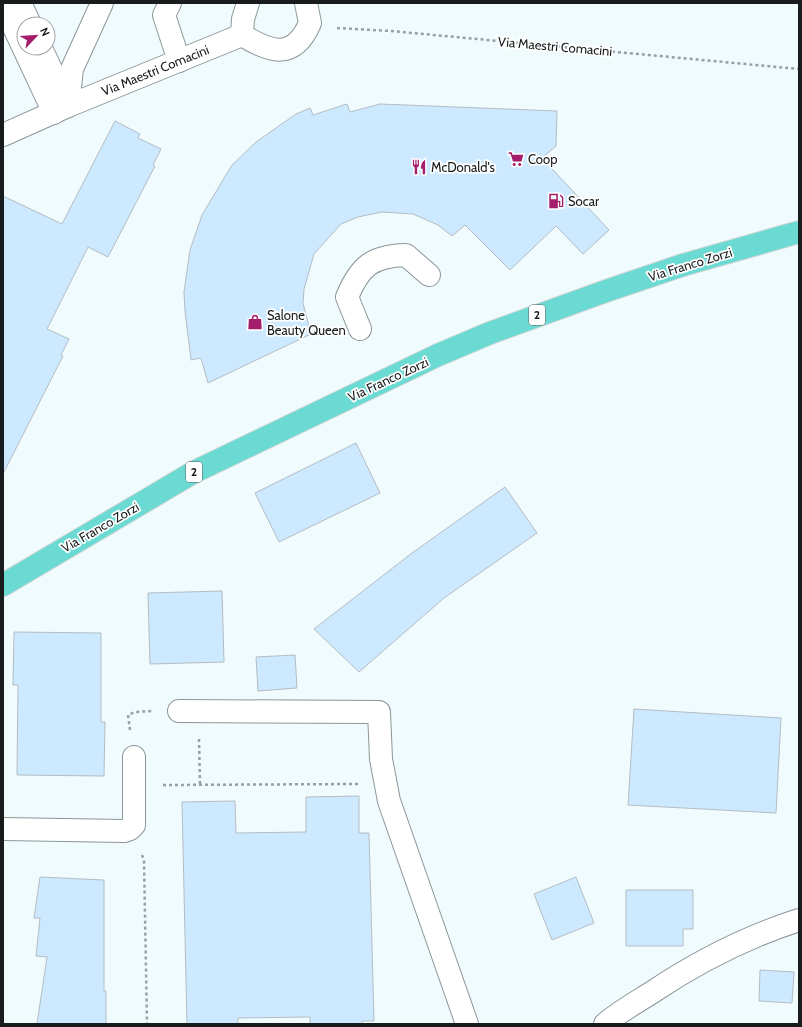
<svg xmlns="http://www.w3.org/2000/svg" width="802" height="1027" font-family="Cabin,sans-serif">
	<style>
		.building { fill: #cce9ff; stroke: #b4bcc2 }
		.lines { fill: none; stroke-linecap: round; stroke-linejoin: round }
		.minor-casing { stroke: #8b9698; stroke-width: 24 }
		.major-casing { stroke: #d5d6d6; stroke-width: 24 }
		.path { stroke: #979fa1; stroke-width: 2.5; stroke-dasharray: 3 3; stroke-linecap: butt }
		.minor { stroke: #fff; stroke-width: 22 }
		.major { stroke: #6adad2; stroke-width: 22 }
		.labels { text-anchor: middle; stroke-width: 3.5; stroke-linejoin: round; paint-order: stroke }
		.shield { fill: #fff; stroke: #5d6061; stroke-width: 1 }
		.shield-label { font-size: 12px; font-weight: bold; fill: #181c1d }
		.street-label { font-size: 13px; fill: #181c1d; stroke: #fff }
		.poi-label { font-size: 13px; fill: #181c1d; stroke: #fff; text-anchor: start }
	</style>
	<rect width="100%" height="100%" fill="#f0fbfe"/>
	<g class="building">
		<path d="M 347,104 L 350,112 L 380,104 L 557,111 L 556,146 L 542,158 L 609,230 L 583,254 L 556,226 L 510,270 L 465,225 L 452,236 L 438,225 L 413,214 L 382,212 L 358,217 L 341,224 L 314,254 L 304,289 L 303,303 L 311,334 L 208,383 L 201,358 L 191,360 L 185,311 L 184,292 L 190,250 L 202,215 L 232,165 L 256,142 L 296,114 L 310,108 L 313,115 Z"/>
		<path d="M 115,121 L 140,134 L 138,138 L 161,149 L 153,165 L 155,166 L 108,257 L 88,247 L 47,329 L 69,339 L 61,355 L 63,356 L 3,474 L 3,196 L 62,224 Z"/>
		<path d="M 356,443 L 380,493 L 279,542 L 255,493 Z"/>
		<path d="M 505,487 L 537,533 L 444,598 L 359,672 L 314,629 L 412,553 Z"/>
		<path d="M 222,591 L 224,662 L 150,664 L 148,593 Z"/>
		<path d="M 14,632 L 101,633 L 101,722 L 105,722 L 104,776 L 17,775 L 18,685 L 13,685 Z"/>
		<path d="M 295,655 L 297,688 L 258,691 L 256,657 Z"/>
		<path d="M 634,709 L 781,718 L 776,813 L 628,805 Z"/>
		<path d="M 359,796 L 359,833 L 369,833 L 374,1021 L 362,1021 L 362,1024 L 310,1024 L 310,1017 L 238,1018 L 238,1024 L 187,1024 L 182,802 L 235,801 L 236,833 L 306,832 L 306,797 Z"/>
		<path d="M 40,877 L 104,880 L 104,991 L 106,991 L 106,1024 L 37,1024 L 47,957 L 36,956 L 40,918 L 34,918 Z"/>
		<path d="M 576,877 L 594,923 L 552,940 L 534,894 Z"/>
		<path d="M 626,890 L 693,890 L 693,929 L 683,929 L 683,946 L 626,946 Z"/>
		<path d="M 760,970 L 794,972 L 792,1003 L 759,1001 Z"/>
	</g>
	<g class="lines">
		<defs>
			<g id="minor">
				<path d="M 20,3 L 30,24"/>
				<path d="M 170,3 L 164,15 L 179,61"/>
				<path d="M 3,4 L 54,113"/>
				<path d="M 242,35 C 271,53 294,60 310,23 L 306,3"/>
				<path d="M 242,35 L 243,19 L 248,3"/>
				<path d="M 41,48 L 68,106"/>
				<path d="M 68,106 L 72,69 L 102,3"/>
				<path d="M 3,135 L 68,106 L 242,35"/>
				<path d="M 360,329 L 347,297 C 360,266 372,256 406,255 L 429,275"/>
				<path d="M 179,711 L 379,712 L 381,759 L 389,801 L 467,1024"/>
				<path d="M 3,829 L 124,831 L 130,829 L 134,825 L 134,757"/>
				<path d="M 605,1024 C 619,1012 635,1003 651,993 C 697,962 746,937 799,920"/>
			</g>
			<path id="major" d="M 3,585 L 194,472 L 438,355 L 490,333 L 606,291 L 683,265 L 799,232"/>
		</defs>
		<use href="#minor" class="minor-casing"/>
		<use href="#major" class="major-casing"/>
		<g class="path">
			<path d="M 337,28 L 391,31 L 799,69"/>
			<path d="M 130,730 L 128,715 L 135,712 L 152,711"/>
			<path d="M 199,739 L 200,784"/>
			<path d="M 163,785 L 358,784"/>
			<path d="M 142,855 L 144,860 L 147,1024"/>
		</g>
		<use href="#minor" class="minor"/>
		<use href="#major" class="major"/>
	</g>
	<defs>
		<symbol id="supermarket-bare" viewBox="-9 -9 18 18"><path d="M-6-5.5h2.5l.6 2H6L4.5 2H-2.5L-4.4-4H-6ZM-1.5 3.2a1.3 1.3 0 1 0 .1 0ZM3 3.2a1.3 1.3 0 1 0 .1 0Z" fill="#a41e6b" stroke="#fff" stroke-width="2.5" paint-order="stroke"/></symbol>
		<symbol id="restaurant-bare" viewBox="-9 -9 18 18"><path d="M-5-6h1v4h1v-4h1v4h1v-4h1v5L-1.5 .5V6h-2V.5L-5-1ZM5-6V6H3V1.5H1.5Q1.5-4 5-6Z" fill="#a41e6b" stroke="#fff" stroke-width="2.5" paint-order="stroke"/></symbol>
		<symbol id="fuel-bare" viewBox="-9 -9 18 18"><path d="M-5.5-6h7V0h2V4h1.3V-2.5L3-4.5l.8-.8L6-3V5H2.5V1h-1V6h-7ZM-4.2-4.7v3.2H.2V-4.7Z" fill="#a41e6b" stroke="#fff" stroke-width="2.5" paint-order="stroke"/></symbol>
		<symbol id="shop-bare" viewBox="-9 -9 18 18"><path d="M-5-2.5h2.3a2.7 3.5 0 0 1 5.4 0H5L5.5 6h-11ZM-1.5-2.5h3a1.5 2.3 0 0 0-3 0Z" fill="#a41e6b" stroke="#fff" stroke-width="2.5" paint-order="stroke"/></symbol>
	</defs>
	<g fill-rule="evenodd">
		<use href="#supermarket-bare" x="505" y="148" width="22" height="22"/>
		<use href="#restaurant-bare" x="408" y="156" width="22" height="22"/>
		<use href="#fuel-bare" x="545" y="190" width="22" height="22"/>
		<use href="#shop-bare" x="244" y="311" width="22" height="22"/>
	</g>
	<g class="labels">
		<g class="shield">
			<rect x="529" y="305" width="16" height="20" rx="3"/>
			<rect x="186" y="462" width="16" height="20" rx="3"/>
		</g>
		<g class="shield-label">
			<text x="537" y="319">2</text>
			<text x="194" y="476">2</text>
		</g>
		<g class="street-label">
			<text transform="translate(555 46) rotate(5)" y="5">Via Maestri Comacini</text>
			<text transform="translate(155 70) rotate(-22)" y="5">Via Maestri Comacini</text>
			<text transform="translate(690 264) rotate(-17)" y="5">Via Franco Zorzi</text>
			<text transform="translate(388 379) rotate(-25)" y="5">Via Franco Zorzi</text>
			<text transform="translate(100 527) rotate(-30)" y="5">Via Franco Zorzi</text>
		</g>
		<g class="poi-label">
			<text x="528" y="164">Coop</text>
			<text x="431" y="172">McDonald's</text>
			<text x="568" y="206">Socar</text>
			<text x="267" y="320">Salone<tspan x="267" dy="15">Beauty Queen</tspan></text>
		</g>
	</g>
	<rect width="802" height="1027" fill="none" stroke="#181c1d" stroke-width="8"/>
	<g transform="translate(36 36) rotate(65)"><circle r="19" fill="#ffffff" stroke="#a3a4a5"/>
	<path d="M0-3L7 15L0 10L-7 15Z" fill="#a41e6b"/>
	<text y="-6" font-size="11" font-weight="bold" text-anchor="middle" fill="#181c1d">N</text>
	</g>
</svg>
